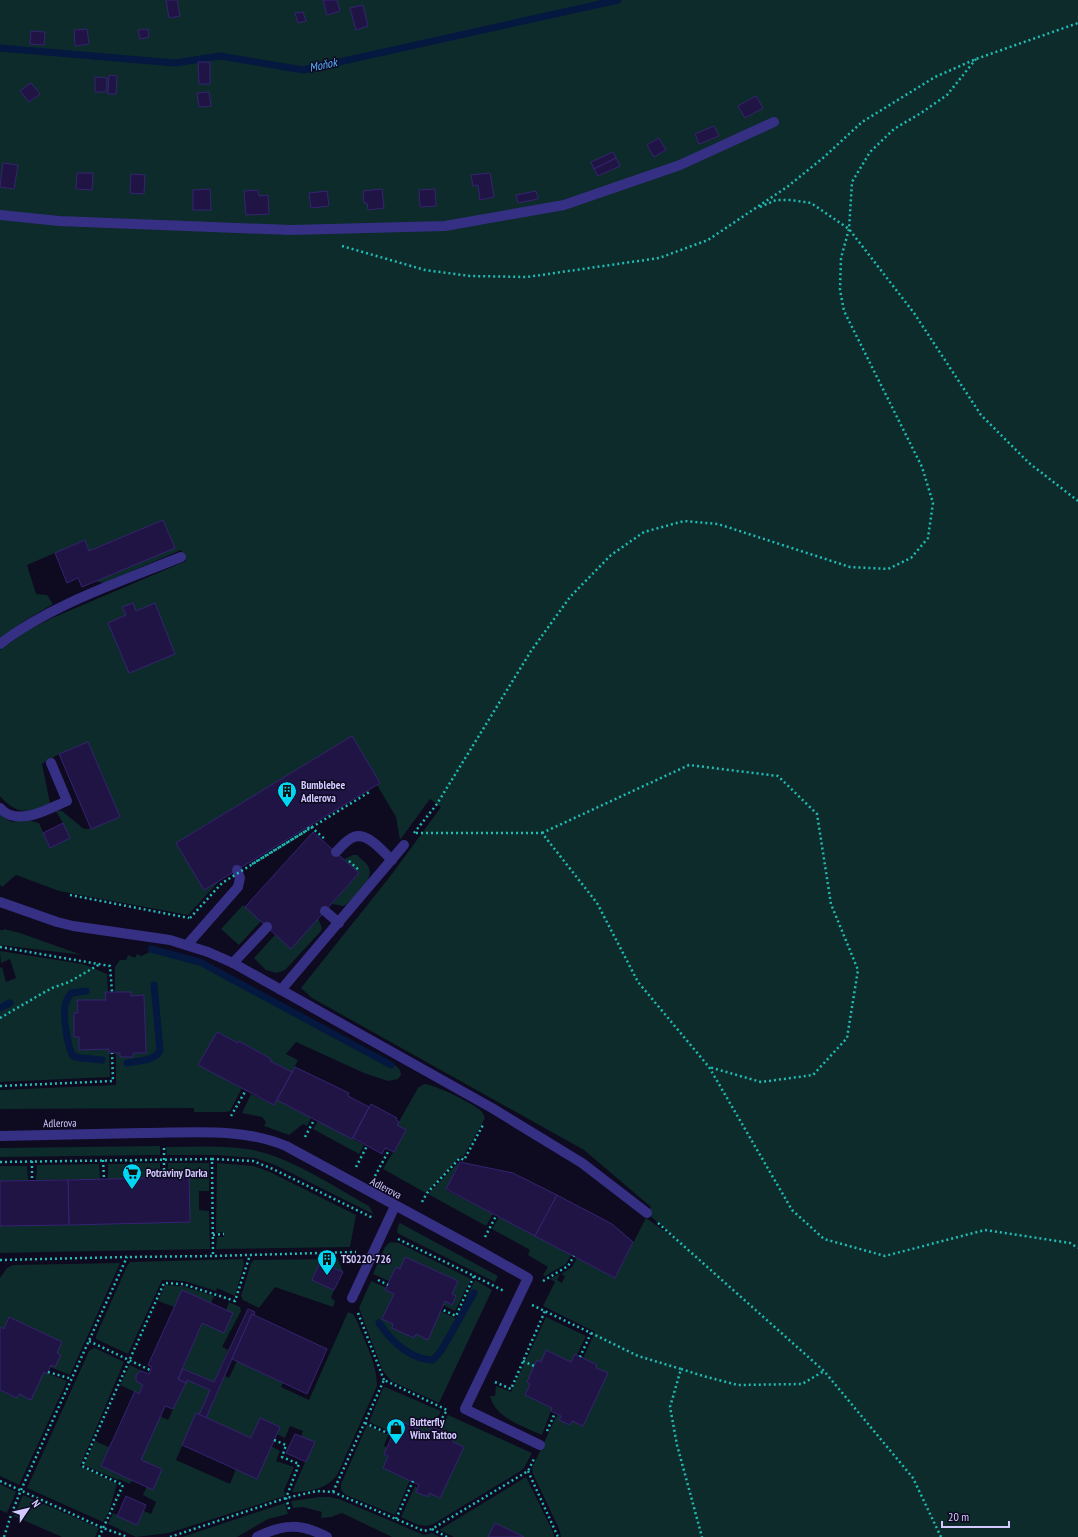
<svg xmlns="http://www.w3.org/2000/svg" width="1078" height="1537" font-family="'PT Sans Narrow',sans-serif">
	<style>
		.green { fill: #0d2b2a }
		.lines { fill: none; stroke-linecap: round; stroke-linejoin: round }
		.stream { stroke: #041840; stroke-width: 7 }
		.building { fill: #1f1443; stroke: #352472 }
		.path { stroke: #20bcb6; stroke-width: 2.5; stroke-dasharray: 2 3; stroke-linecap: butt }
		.lane { stroke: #353084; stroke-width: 10 }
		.street { stroke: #353084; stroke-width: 10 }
		.path-bridge { stroke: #20bcb6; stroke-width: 2.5; stroke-dasharray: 2 3; stroke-linecap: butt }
		.labels { text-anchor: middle; stroke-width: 3; stroke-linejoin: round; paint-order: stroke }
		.poi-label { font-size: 11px; font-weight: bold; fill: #d1c9ff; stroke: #0e0a20; text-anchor: start }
		.street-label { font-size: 11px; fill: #d1c9ff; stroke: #0e0a20 }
		.water-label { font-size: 12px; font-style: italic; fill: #57aeff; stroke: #0e0a20 }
	</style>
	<rect width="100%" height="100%" fill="#0e0a20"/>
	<g class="green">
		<path d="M 0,0 L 1078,0 L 1078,1537 L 561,1537 L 559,1529 L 533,1474 L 532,1468 L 557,1415 L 561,1416 L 559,1420 L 570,1425 L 572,1421 L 583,1426 L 607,1374 L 596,1368 L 597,1365 L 583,1358 L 595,1332 L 543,1306 L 555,1282 L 550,1279 L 560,1274 L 557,1280 L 562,1283 L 565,1276 L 561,1274 L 572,1267 L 577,1258 L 615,1278 L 646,1218 L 677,1240 L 647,1213 L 651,1207 L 584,1150 L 312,998 L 301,988 L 392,874 L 441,807 L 430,799 L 400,840 L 396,817 L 377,785 L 380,783 L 352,737 L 188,915 L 59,891 L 16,875 L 2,887 L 0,885 L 0,814 C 14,827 15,819 29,820 C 32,821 35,822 39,823 L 50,848 L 63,823 L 56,811 L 62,811 L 84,829 L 91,829 L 120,817 L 88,742 L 59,754 L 42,764 L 50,803 C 28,814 17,815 0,796 L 0,650 L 30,629 L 52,618 L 186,561 L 181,550 L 104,583 L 96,581 L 175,548 L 163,520 L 89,551 L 85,540 L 27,565 L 36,594 L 47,595 L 53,604 L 26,620 L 0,638 Z"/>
		<path d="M 353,855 L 357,855 C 360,858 366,862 368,866 C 376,879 354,897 346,905 L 343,906 L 332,904 L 359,873 L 344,859 Z"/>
		<path d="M 243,905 L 261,921 L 239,945 L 221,929 Z"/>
		<path d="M 318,918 L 322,928 L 321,931 L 285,970 L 276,973 L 266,970 L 254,958 L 275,935 L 291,948 Z"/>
		<path d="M 4,929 L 20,933 L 82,955 L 0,945 L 0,930 L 4,930 Z"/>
		<path d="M 151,948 L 200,960 L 396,1066 L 400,1070 L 401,1075 L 398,1079 L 388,1081 L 364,1073 L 296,1042 L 286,1054 L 298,1060 L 292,1072 L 270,1061 L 271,1059 L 239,1041 L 238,1043 L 217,1032 L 199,1065 L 242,1088 L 230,1111 L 226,1112 L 194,1112 L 194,1108 L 0,1109 L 0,1090 L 116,1085 L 116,1053 L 120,1053 L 120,1057 L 132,1057 L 133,1053 L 146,1052 L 144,995 L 131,996 L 130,992 L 115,992 L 115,967 L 120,960 L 126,960 L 128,955 L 135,958 L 137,954 L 141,956 L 150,952 Z"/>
		<path d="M 0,951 L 83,964 L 107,974 L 108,992 L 105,992 L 106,1000 L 77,1001 L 78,1013 L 74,1013 L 74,1037 L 79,1037 L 79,1050 L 109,1049 L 110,1077 L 0,1082 L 0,968 L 2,967 L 6,982 L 16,978 L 10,959 L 1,963 Z"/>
		<path d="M 424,1084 C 434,1084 475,1104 482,1112 C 483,1113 484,1116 485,1118 L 463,1157 L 461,1156 L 426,1193 L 383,1169 L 406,1130 L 397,1125 L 418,1088 Z"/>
		<path d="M 251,1094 L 274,1105 L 277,1100 L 311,1118 L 307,1126 L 303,1124 L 289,1135 L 264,1126 L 266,1122 L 262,1117 L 242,1113 Z"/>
		<path d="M 318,1121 L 364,1145 L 359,1154 L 313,1129 Z"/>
		<path d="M 160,1146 L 160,1155 L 0,1157 L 0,1148 Z"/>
		<path d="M 166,1147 C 195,1147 225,1145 253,1150 C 290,1157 335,1187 369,1206 L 373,1214 L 275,1165 L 255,1158 L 216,1155 L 167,1155 Z"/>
		<path d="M 459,1162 L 446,1190 L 493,1214 L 486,1226 L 428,1194 Z"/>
		<path d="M 134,1163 L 160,1163 L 160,1177 L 135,1178 Z"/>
		<path d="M 168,1163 L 209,1163 L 209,1191 L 199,1191 L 199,1210 L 209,1211 L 210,1249 L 0,1253 L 0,1226 L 190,1222 L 189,1177 L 168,1177 Z"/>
		<path d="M 217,1163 L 253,1166 L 270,1172 L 356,1215 L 350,1247 L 216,1249 L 217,1237 L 224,1237 L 223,1232 L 216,1233 Z"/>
		<path d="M 99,1164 L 100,1179 L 36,1180 L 37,1165 Z"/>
		<path d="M 108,1164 L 128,1164 L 129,1178 L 108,1179 Z"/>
		<path d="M 0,1166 L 27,1166 L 28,1180 L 0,1181 Z"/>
		<path d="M 499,1217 L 571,1255 L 566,1264 L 545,1276 L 543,1275 L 548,1267 L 528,1255 L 530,1250 L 492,1229 Z"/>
		<path d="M 400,1223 L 498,1276 L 495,1282 L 399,1234 L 397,1232 L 398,1226 Z"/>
		<path d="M 390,1242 L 399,1243 L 471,1279 L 455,1311 L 443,1305 L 445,1301 L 452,1304 L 455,1296 L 452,1294 L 458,1281 L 405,1257 L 400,1269 L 396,1267 L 389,1281 L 373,1274 L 385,1247 Z"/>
		<path d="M 243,1259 L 244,1264 L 235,1296 L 217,1288 L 216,1291 L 184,1281 L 162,1280 L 128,1354 L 96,1339 L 96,1336 L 127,1266 L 130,1262 Z"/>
		<path d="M 338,1259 L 343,1272 L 320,1262 L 312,1280 L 334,1290 L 331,1298 L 335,1301 L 333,1307 L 275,1287 L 259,1308 L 243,1300 L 241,1296 L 251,1263 L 254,1260 Z"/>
		<path d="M 120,1263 L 70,1375 L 50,1367 L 62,1342 L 9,1317 L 4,1329 L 1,1328 L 0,1329 L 0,1278 L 7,1268 L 13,1265 Z"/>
		<path d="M 475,1280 L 492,1290 L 439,1403 L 391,1381 L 386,1375 L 382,1369 L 359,1308 L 371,1281 L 387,1288 L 394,1294 L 382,1319 L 393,1324 L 392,1328 L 416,1334 L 428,1339 L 440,1311 L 457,1319 Z"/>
		<path d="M 165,1285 L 182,1286 L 214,1296 L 211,1303 L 182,1290 L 174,1307 L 158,1301 Z"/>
		<path d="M 229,1302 L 240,1307 L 241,1311 L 222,1347 L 228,1350 L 214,1382 L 183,1369 L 202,1323 L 224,1332 L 233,1313 L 226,1310 Z"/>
		<path d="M 348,1312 L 353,1314 L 357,1321 C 365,1342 377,1364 377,1386 L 337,1475 C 327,1489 308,1492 292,1492 L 314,1442 L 301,1436 L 303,1431 L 290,1426 L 285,1438 L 277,1434 L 280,1427 L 260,1418 L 251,1438 L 206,1418 L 225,1376 L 229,1378 L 237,1361 L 283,1383 L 281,1387 L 309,1400 Z"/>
		<path d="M 546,1317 L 586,1336 L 577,1355 L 575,1354 L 571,1362 L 546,1350 L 541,1362 L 537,1360 L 527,1382 L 530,1384 L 525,1395 L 552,1408 L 542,1435 C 523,1426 495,1418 490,1396 L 495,1396 L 496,1386 L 511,1392 Z"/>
		<path d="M 95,1348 L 124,1362 L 80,1466 L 117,1484 L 109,1511 L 103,1522 L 27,1488 L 89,1351 L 92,1349 Z"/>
		<path d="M 130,1365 L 144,1372 L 138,1373 L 136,1375 L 136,1381 L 143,1385 L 139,1394 L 120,1385 Z"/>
		<path d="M 44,1372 L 67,1381 L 19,1485 L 0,1476 L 0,1390 L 17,1398 L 19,1394 Z"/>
		<path d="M 187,1380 L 210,1390 L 199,1415 L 196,1414 L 176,1460 L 230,1484 L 236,1469 L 271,1446 L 280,1451 L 276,1461 L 294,1467 L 284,1490 L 285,1496 L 169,1533 L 136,1537 L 108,1524 L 113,1513 L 137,1525 L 144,1511 L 151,1514 L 156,1502 L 143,1495 L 147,1486 L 153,1489 L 162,1469 L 141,1460 L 160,1416 L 168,1420 Z"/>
		<path d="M 385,1387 L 441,1411 L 429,1434 L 403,1423 L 398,1434 L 394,1432 L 393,1433 L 369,1422 L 383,1388 Z"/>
		<path d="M 448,1415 L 532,1453 L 524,1468 L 519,1472 L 435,1523 C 423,1530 413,1522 401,1517 L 415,1486 L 418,1488 L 416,1492 L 427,1497 L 429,1493 L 440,1498 L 464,1447 L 453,1442 L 455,1437 L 440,1430 Z"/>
		<path d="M 367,1425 L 388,1435 L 384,1446 L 387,1447 L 384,1454 L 388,1456 L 383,1468 L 410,1480 L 395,1515 L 346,1495 L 341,1490 L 341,1484 Z"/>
		<path d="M 95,1441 L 109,1447 L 101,1466 L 132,1480 L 130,1484 L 119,1479 L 118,1480 L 84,1465 Z"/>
		<path d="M 526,1477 L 553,1532 L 554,1537 L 524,1537 L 495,1523 L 488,1537 L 454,1537 L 439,1530 Z"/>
		<path d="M 0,1484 L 16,1492 L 7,1513 L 0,1510 Z"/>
		<path d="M 23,1495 L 99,1528 L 95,1537 L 62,1537 L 14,1516 Z"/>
		<path d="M 320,1497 L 330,1497 L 339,1499 L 424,1535 L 432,1533 L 440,1537 L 392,1537 L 342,1513 L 331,1517 L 321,1518 L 322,1512 L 303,1507 L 293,1508 L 291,1501 Z"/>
		<path d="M 285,1503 L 288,1514 L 268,1519 L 237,1537 L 182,1537 Z"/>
	</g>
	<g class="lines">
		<g class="stream">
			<path d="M 0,48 L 175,63 L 220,56 L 303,70 L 618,0"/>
			<path d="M 151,949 L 200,962 L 391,1065"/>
			<path d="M 86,991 L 71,993 C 70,996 67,999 66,1002 C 62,1013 67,1045 73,1056 L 81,1058 L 102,1060"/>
			<path d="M 0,1008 L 10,1003"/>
			<path d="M 127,1063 C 137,1061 156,1061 160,1050 L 154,985"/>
			<path d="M 379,1323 C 392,1342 409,1359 433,1360 L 441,1351 L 474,1293"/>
		</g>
	</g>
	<g class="building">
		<path d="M 166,0 L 177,0 L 180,16 L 169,18 Z"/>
		<path d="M 323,0 L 337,0 L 340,11 L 327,15 Z"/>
		<path d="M 363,5 L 368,26 L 356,30 L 350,8 Z"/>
		<path d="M 303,12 L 306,21 L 298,23 L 295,13 Z"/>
		<path d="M 87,29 L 89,44 L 75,46 L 74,30 Z"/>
		<path d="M 148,29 L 149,37 L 140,39 L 138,30 Z"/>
		<path d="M 31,31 L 45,32 L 44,45 L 30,44 Z"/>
		<path d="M 198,62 L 210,62 L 210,84 L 199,84 Z"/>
		<path d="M 109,75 L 117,76 L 116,94 L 108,94 Z"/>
		<path d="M 95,77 L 107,78 L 106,92 L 95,92 Z"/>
		<path d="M 31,83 L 40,94 L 29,102 L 20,91 Z"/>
		<path d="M 209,92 L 211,106 L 199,107 L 197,93 Z"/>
		<path d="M 756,96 L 763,108 L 745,118 L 738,106 Z"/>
		<path d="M 714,126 L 719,136 L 699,144 L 695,134 Z"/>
		<path d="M 659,138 L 666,150 L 654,157 L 647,145 Z"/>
		<path d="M 613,152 L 616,158 L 594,169 L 591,162 Z"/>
		<path d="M 616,158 L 620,166 L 598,176 L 594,169 Z"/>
		<path d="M 3,163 L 18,165 L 14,189 L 0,187 Z"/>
		<path d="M 77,173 L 93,173 L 92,190 L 76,189 Z"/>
		<path d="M 490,173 L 494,197 L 480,200 L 478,185 L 473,186 L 471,175 Z"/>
		<path d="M 131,174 L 145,175 L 144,194 L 130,193 Z"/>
		<path d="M 210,189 L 211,210 L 193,210 L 193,190 Z"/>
		<path d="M 382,189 L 384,208 L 368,210 L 367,203 L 364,203 L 363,191 Z"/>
		<path d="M 435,189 L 436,206 L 420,207 L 419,190 Z"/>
		<path d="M 258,190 L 259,196 L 268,195 L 269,214 L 246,215 L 244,191 Z"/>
		<path d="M 327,191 L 329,206 L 311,208 L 309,193 Z"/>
		<path d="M 536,191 L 538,199 L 518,203 L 516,195 Z"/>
		<path d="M 163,520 L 175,548 L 82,587 L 78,578 L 67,583 L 55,553 L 85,540 L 89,551 Z"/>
		<path d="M 133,603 L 136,611 L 155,603 L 175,654 L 129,673 L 108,623 L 126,615 L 122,607 Z"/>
		<path d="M 352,736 L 380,783 L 204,890 L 176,843 Z"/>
		<path d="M 88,742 L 120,817 L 91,829 L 59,754 Z"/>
		<path d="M 63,823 L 70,838 L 50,848 L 43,833 Z"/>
		<path d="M 313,832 L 359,873 L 291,949 L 245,907 Z"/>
		<path d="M 105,992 L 131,992 L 131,996 L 144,995 L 146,1053 L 133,1053 L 133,1057 L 120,1057 L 120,1053 L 109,1053 L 109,1049 L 79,1050 L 79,1037 L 74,1037 L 74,1013 L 78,1013 L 77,1000 L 106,1000 Z"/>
		<path d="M 217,1032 L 238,1043 L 239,1041 L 271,1059 L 270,1061 L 292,1072 L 274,1105 L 198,1065 Z"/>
		<path d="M 295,1067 L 349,1093 L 348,1096 L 369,1107 L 352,1139 L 277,1100 Z"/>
		<path d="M 371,1104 L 397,1118 L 396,1120 L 399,1122 L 397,1125 L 406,1130 L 394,1152 L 385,1148 L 382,1154 L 353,1138 Z"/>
		<path d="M 460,1162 L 513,1173 L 557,1195 L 535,1236 L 446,1189 Z"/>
		<path d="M 189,1177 L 190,1222 L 69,1225 L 68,1180 Z"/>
		<path d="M 68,1180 L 69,1225 L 0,1226 L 0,1181 Z"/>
		<path d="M 557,1195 L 612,1224 L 633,1242 L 615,1278 L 535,1236 Z"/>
		<path d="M 405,1257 L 458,1281 L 452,1294 L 456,1296 L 452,1305 L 445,1301 L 428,1340 L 416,1334 L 414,1338 L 392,1328 L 393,1324 L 382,1319 L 394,1294 L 385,1290 L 396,1267 L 400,1269 Z"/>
		<path d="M 320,1262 L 343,1272 L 334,1290 L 312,1280 Z"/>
		<path d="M 182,1290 L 233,1313 L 224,1333 L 202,1323 L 178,1379 L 186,1383 L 173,1409 L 165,1406 L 141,1460 L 162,1469 L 153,1490 L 101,1466 L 135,1391 L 139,1394 L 143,1385 L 136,1381 L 136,1375 L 141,1371 L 149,1374 L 152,1367 L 148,1365 Z"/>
		<path d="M 248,1309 L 255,1312 L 254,1315 L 252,1314 L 232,1359 L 206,1418 L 199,1415 L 210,1390 L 187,1380 L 186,1383 L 178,1379 L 183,1369 L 214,1382 Z"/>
		<path d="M 252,1314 L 327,1349 L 307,1394 L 232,1359 Z"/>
		<path d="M 9,1317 L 62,1342 L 57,1353 L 61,1355 L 55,1367 L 51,1365 L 47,1374 L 44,1372 L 31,1400 L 19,1394 L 17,1398 L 0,1390 L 0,1329 L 1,1327 L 4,1329 Z"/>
		<path d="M 546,1350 L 571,1362 L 575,1354 L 597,1365 L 596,1368 L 608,1373 L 583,1426 L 572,1421 L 570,1425 L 559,1420 L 561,1416 L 551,1411 L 552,1408 L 525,1395 L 530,1384 L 527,1382 L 534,1366 L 537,1360 L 541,1362 Z"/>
		<path d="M 196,1413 L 251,1438 L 260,1418 L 280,1427 L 257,1479 L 182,1445 Z"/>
		<path d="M 403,1422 L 429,1434 L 432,1426 L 433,1427 L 455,1437 L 453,1442 L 464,1447 L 440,1498 L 429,1493 L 428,1497 L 416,1492 L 419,1485 L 383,1468 L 388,1456 L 384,1454 L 394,1432 L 398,1434 Z"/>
		<path d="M 295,1434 L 315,1442 L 306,1462 L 286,1453 Z"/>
		<path d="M 126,1496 L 146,1505 L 137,1525 L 117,1516 Z"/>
		<path d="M 495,1523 L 524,1537 L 488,1537 Z"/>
	</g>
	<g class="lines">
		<g class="path">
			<path d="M 760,207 L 776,200 L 791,200 L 811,203 L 849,229 L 914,313 L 981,415 L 1029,463 L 1078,501"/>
			<path d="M 342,246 L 425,270 L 470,276 L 527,277 L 659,258 L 708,240 L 787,187 L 823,158 L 862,122 L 935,77 L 976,59 L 1078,23"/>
			<path d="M 311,827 L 326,840"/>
			<path d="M 414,833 L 437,804 L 531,651 L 570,597 L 611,555 L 644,532 L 684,521 L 718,524 L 850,567 L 888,569 L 911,558 L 928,538 L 933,503 L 922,467 L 844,311 L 840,290 L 841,258 L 849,229 L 852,182 L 870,152 L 894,129 L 921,113 L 947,95 L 976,59"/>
			<path d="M 416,833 L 542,833 L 597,903 L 638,982 L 709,1067 L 792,1210 L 824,1239 L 885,1256 L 985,1230 L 1070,1243 L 1078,1248"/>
			<path d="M 542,833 L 689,765 L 778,776 L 817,814 L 831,904 L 858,970 L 847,1038 L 813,1075 L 761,1082 L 709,1067"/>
			<path d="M 349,861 L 360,871"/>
			<path d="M 252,864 L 371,791"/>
			<path d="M 70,895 L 189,918"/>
			<path d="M 0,947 L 110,966 L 112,992"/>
			<path d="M 0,1018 L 36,997 L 52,988 L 69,982 L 100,964"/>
			<path d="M 0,1086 L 113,1081 L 112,1053"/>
			<path d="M 231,1116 L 246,1090"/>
			<path d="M 305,1137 L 314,1120"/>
			<path d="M 164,1148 L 164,1177"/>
			<path d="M 212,1159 L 253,1161 L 273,1169 L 373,1218"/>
			<path d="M 103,1160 L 104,1179"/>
			<path d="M 131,1160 L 132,1178"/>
			<path d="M 32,1161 L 32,1180"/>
			<path d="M 0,1162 L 212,1159 L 213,1256"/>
			<path d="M 356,1167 L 367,1146"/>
			<path d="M 375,1176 L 389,1150"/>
			<path d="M 422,1202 L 427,1193 L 460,1158 L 464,1160 L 484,1123"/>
			<path d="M 658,1223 L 824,1371 L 913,1478 L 941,1537"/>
			<path d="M 213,1235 L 224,1234"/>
			<path d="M 485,1237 L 496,1216"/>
			<path d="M 398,1239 L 474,1276 L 456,1316 L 441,1309"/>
			<path d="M 0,1260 L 127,1257 L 213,1256 L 356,1252"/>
			<path d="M 474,1276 L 504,1291"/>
			<path d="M 378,1280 L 388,1285"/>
			<path d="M 543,1281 L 568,1266 L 574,1256"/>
			<path d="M 532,1305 L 591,1333 L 580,1357"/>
			<path d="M 358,1313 L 384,1380"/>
			<path d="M 591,1333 L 638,1356 L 681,1369 L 670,1407 L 677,1445 L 702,1537"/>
			<path d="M 89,1341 L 150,1370"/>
			<path d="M 523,1361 L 534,1366"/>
			<path d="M 681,1369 L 703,1376 L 738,1385 L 802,1384 L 824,1371"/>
			<path d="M 48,1372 L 72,1379"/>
			<path d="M 495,1382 L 511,1389 L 545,1311"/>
			<path d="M 365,1423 L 392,1435"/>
			<path d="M 547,1431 L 555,1413"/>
			<path d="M 274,1440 L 286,1445 L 282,1457 L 299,1464 L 286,1498 L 290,1512"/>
			<path d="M 528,1471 L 558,1537"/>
			<path d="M 0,1481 L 103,1528 L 128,1537"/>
			<path d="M 333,1492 L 384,1380 L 447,1410 L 436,1428"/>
			<path d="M 396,1519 L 413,1481"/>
			<path d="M 4,1537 L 11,1515 L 21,1490 L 127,1257"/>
			<path d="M 99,1537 L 123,1485 L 82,1466 L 164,1283 L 183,1284 L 235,1301 L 250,1255"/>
			<path d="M 170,1537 L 286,1498 L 317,1491 L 333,1492 L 424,1531 L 432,1529"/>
			<path d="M 447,1537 L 432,1529 L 528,1471 L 534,1459"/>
		</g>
		<g class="lane">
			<path d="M 0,215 L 59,221 L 290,230 L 445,226 L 564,205 L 680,165 L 774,122"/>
			<path d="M 0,644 C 50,605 122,581 181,557"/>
			<path d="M 0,808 C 3,811 7,814 10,815 C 29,821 50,808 67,801 L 51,763"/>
			<path d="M 336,852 C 340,848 345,842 350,839 C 365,828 382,851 392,860"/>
			<path d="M 325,911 L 339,923"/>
			<path d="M 187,945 L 238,887 L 240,878 L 237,870"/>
			<path d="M 233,963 L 267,927"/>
			<path d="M 352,1298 L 395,1206"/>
		</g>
		<g class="street">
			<path d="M 0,902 L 57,922 L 73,926 L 170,940 L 208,952 L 233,963 L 492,1108 L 582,1163 L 647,1213"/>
			<path d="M 281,990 L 404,845"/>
			<path d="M 0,1136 C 47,1135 95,1134 142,1133 C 190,1133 241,1127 286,1146 L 478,1250 L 528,1278 L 465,1409 L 540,1445"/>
			<path d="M 257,1537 C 283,1524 301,1523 327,1537"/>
		</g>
		<path class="path-bridge" d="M 190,918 L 222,883 L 309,829 L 308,827"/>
	</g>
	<defs>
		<symbol id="building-pin" viewBox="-11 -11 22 30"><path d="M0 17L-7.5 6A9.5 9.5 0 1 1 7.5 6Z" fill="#00d7f4" stroke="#0e0a20"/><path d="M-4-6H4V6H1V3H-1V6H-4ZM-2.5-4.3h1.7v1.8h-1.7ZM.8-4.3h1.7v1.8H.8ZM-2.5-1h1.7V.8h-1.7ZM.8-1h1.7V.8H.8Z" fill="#111"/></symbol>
		<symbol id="supermarket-pin" viewBox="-11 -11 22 30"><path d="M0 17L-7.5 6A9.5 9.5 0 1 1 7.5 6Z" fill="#00d7f4" stroke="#0e0a20"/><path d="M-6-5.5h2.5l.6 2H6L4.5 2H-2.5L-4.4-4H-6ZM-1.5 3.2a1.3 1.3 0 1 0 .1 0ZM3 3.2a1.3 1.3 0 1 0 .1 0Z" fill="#111"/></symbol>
		<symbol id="shop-pin" viewBox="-11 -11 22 30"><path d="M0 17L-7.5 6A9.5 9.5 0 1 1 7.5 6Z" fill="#00d7f4" stroke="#0e0a20"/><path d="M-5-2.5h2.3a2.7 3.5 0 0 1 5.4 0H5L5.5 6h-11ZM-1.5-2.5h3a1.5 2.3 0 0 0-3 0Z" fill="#111"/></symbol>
	</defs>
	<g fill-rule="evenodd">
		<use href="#building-pin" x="276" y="780" width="22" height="30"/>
		<use href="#supermarket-pin" x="121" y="1162" width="22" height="30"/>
		<use href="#building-pin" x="316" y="1248" width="22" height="30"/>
		<use href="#shop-pin" x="385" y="1417" width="22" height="30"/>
	</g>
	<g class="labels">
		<g class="poi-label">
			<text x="301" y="789">Bumblebee<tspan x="301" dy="13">Adlerova</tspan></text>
			<text x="146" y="1177">Potraviny Darka</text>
			<text x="341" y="1263">TS0220-726</text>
			<text x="410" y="1426">Butterfly<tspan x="410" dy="13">Winx Tattoo</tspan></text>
		</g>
		<g class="street-label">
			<text transform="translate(60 1123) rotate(-1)" y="4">Adlerova</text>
			<text transform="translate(386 1188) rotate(28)" y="4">Adlerova</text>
		</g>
		<g class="water-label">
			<text transform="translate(323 65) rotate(-12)" y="4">Moňok</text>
		</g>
	</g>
	<g transform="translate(28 1509) rotate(55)" stroke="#0e0a20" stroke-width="3" paint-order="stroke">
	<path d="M0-3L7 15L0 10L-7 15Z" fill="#d1c9ff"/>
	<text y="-6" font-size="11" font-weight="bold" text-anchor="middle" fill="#d1c9ff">N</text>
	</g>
	<path d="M942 1521v6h67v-6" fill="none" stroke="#d1c9ff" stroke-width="2"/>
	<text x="948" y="1521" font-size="12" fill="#d1c9ff" stroke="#0e0a20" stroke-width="3" paint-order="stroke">20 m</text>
</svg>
